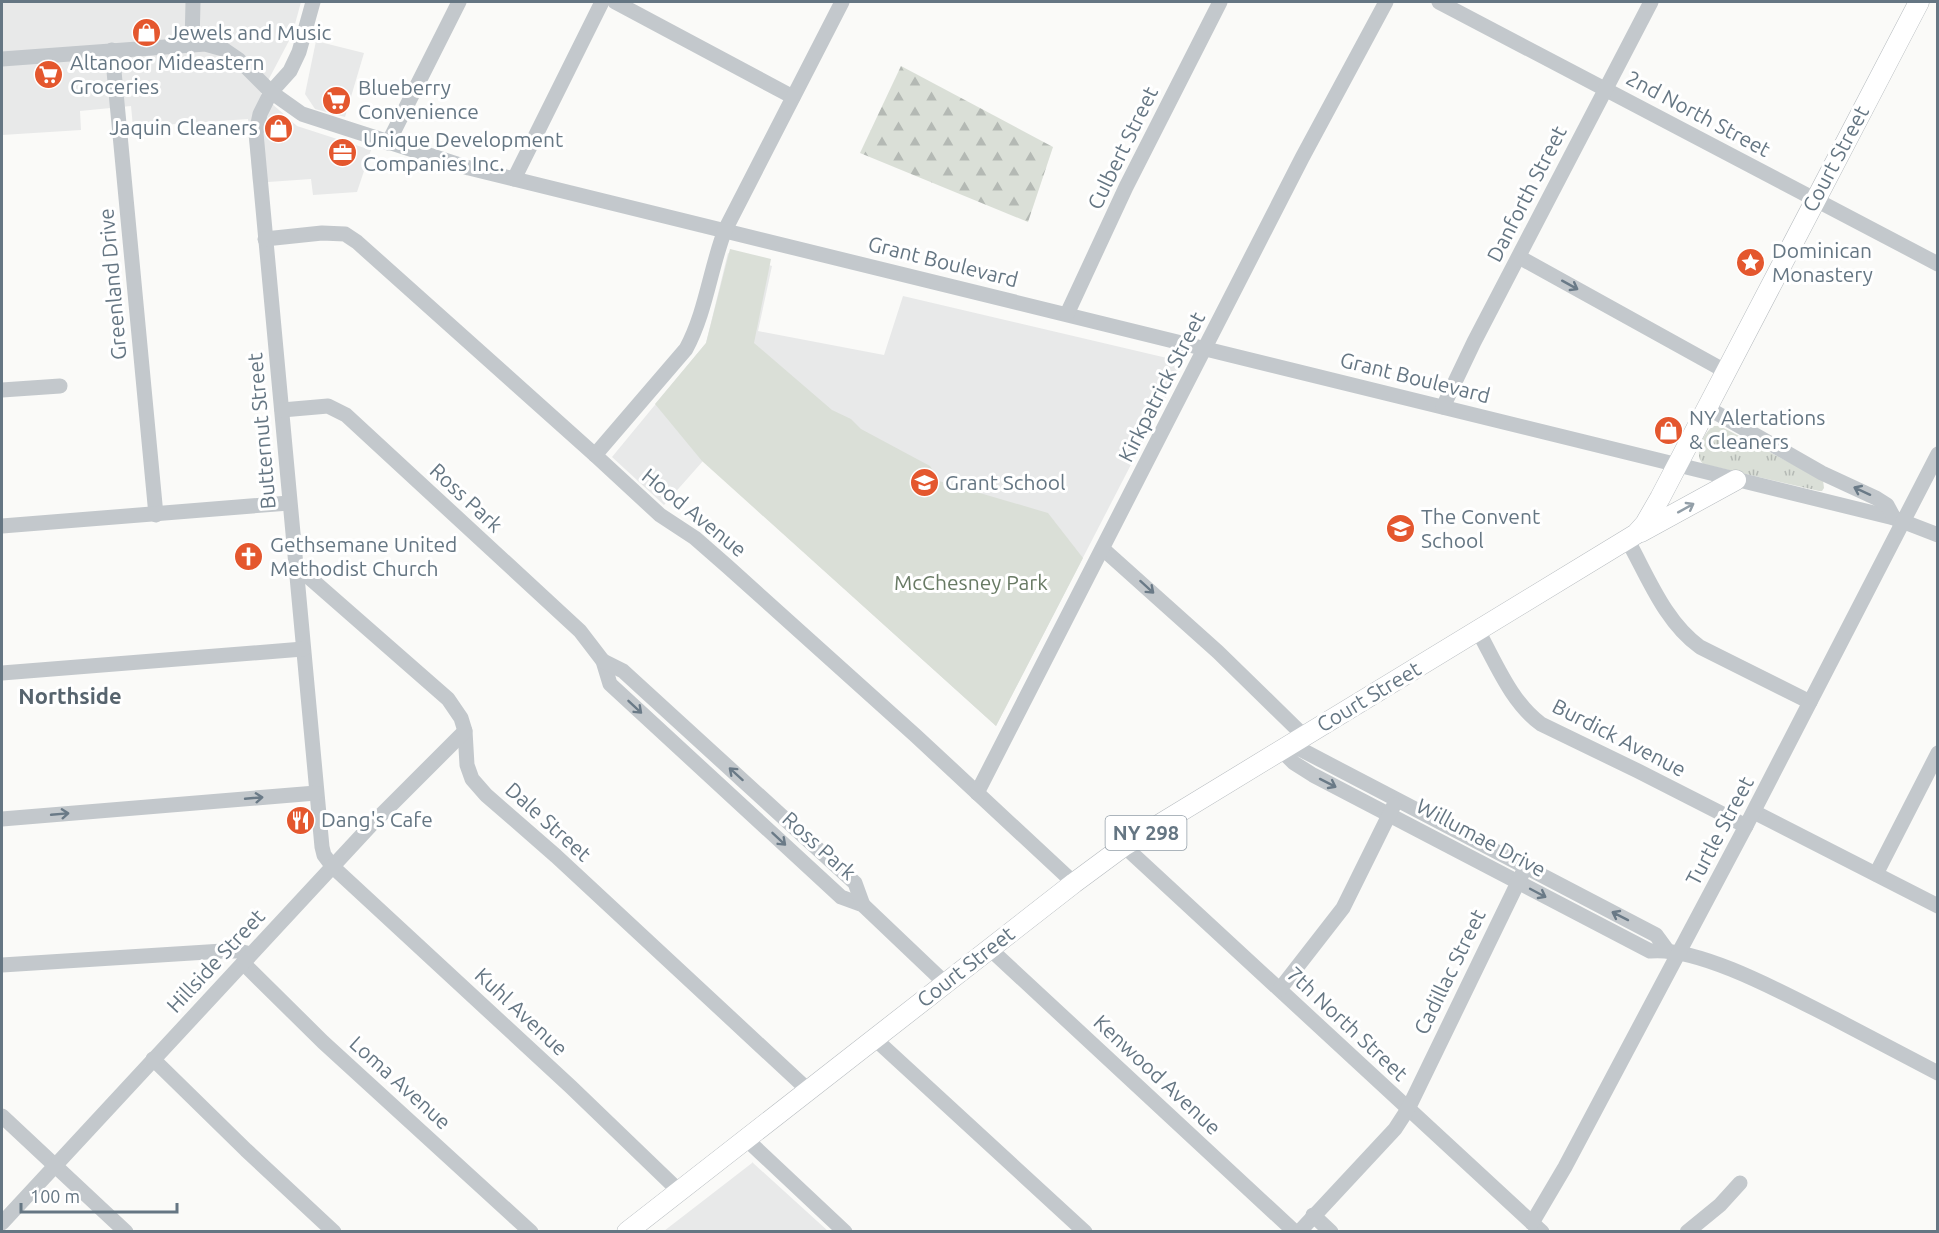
<svg xmlns="http://www.w3.org/2000/svg" width="1939" height="1233" font-family="Ubuntu,sans-serif">
	<style>
		.built { fill: #e8e9e9 }
		.grass { fill: url(#grass-tufts) }
		.forest { fill: url(#forest-firs) }
		.park { fill: #dadfd7 }
		.lines { fill: none; stroke-linecap: round; stroke-linejoin: round }
		.major-casing { stroke: #b5babe; stroke-width: 21 }
		.minor { stroke: #c3c8cc; stroke-width: 15 }
		.major { stroke: #fff; stroke-width: 20 }
		.oneway { stroke: #6a7a87 }
		.oneway2 { stroke: #939fa8 }
		.labels { text-anchor: middle; stroke-width: 6; stroke-linejoin: round; paint-order: stroke }
		.shield { fill: #fff; stroke: #939fa8; stroke-width: 1.5 }
		.shield-label { font-size: 20px; font-weight: bold; fill: #657683 }
		.poi-label { font-size: 21px; fill: #657683; stroke: #fff; text-anchor: start }
		.street-label { font-size: 21px; fill: #657683; stroke: #fff }
		.park-label { font-size: 21px; fill: #687a64; stroke: #fff }
		.neighbourhood-label { font-size: 22px; font-weight: bold; fill: #57646e; stroke: #fff }
	</style>
	<defs>
		<pattern id="grass-tufts" width="24" height="20" patternUnits="userSpaceOnUse" patternTransform="scale(1.5)"><rect width="24" height="20" fill="#dadfd7"/><path d="M3 7l-1-3M5 7V3M7 7l1-3M15 17l-1-3M17 17v-4M19 17l1-3" fill="none" stroke="#b4b9b4"/></pattern>
		<pattern id="forest-firs" width="22" height="20" patternUnits="userSpaceOnUse" patternTransform="scale(1.5)"><rect width="22" height="20" fill="#dadfd7"/><path d="M5 1l3.5 6h-7zM16 11l3.5 6h-7z" fill="#b4b9b4"/></pattern>
	</defs>
	<rect width="100%" height="100%" fill="#fafaf8"/>
	<g class="built">
		<path d="M 2,2 L 301,2 L 292,35 L 261,94 L 297,126 L 371,150 L 357,192 L 313,195 L 311,179 L 253,183 L 248,119 L 133,127 L 131,106 L 80,111 L 81,130 L 2,135 Z"/>
		<path d="M 316,41 L 364,53 L 345,117 L 315,109 L 305,94 Z"/>
		<path d="M 728,253 L 772,266 L 758,331 L 884,355 L 903,296 L 1184,362 L 996,726 L 703,461 L 664,505 L 612,457 L 706,343 Z"/>
		<path d="M 752,1162 L 828,1231 L 664,1231 L 752,1163 Z"/>
	</g>
	<path class="grass" d="M 1713,426 L 1720,426 L 1823,480 L 1824,488 L 1822,491 L 1819,491 L 1703,464 C 1693,454 1703,434 1713,426 Z"/>
	<path class="forest" d="M 901,66 L 1053,147 L 1028,222 L 860,153 Z"/>
	<path class="park" d="M 730,249 L 771,259 L 754,343 L 832,410 L 851,419 L 861,429 L 930,466 L 939,481 L 1048,513 L 1083,558 L 996,726 L 702,461 L 655,404 L 706,343 Z"/>
	<g class="lines">
		<defs>
			<g id="major">
				<path d="M 1641,532 L 1736,480"/>
				<path d="M 627,1232 L 1074,883 L 1124,846 L 1636,534 L 1645,524 L 1660,498 L 1919,2"/>
			</g>
		</defs>
		<use href="#major" class="major-casing"/>
		<g class="minor">
			<path d="M 313,2 L 299,52 L 290,71 L 271,92 L 260,114 L 256,133 L 322,847 L 324,855 L 333,867 L 571,1087 L 679,1191"/>
			<path d="M 615,2 L 793,97"/>
			<path d="M 1439,2 L 1938,264"/>
			<path d="M 192,45 L 193,2"/>
			<path d="M 112,50 L 156,515"/>
			<path d="M 2,59 L 192,45 L 205,44 L 223,49 L 239,60 L 271,92 L 302,114 L 469,168 L 1894,518 L 1938,535"/>
			<path d="M 388,143 L 459,2"/>
			<path d="M 514,179 L 602,2"/>
			<path d="M 265,239 L 322,233 L 345,234 L 357,242 L 595,455 L 660,515 L 695,538 L 727,566 L 916,736 L 1074,883"/>
			<path d="M 1519,257 L 1725,371"/>
			<path d="M 1067,314 L 1126,187 L 1220,2"/>
			<path d="M 2,390 L 60,386"/>
			<path d="M 1443,407 L 1474,342 L 1651,2"/>
			<path d="M 1706,407 L 1822,473 L 1876,498 L 1887,505 L 1894,518"/>
			<path d="M 282,410 L 328,406 L 346,415 L 580,631 L 603,661 L 610,684 L 841,897 L 863,905 L 945,983"/>
			<path d="M 595,455 L 686,349 C 706,312 710,269 725,230 L 842,2"/>
			<path d="M 2,526 L 289,503"/>
			<path d="M 1628,541 C 1648,577 1665,622 1700,647 L 1810,702"/>
			<path d="M 1103,549 L 1218,652 L 1304,736"/>
			<path d="M 295,565 L 448,699 L 461,718 L 465,731 L 467,765 L 472,779 L 486,795 L 556,856 L 808,1090"/>
			<path d="M 1478,631 C 1496,663 1511,702 1541,724 L 1638,771 L 1746,826"/>
			<path d="M 603,661 L 623,671 L 855,883 L 863,905"/>
			<path d="M 2,673 L 303,649"/>
			<path d="M 1292,743 L 1300,749 L 1656,935 L 1667,950"/>
			<path d="M 1281,750 L 1294,763 L 1313,775 L 1650,951 C 1700,946 1789,996 1835,1019 C 1869,1037 1903,1055 1938,1073"/>
			<path d="M 977,793 L 1302,158 L 1386,2"/>
			<path d="M 1754,812 L 1938,906"/>
			<path d="M 2,819 L 316,793"/>
			<path d="M 1124,846 L 1542,1232"/>
			<path d="M 1876,874 L 1938,753"/>
			<path d="M 990,949 L 1295,1232"/>
			<path d="M 243,963 L 323,1042 L 531,1232"/>
			<path d="M 2,965 L 223,951 L 239,951 L 250,954"/>
			<path d="M 1280,989 L 1343,908 L 1394,805"/>
			<path d="M 875,1039 L 1085,1232"/>
			<path d="M 153,1059 L 246,1150 L 334,1232"/>
			<path d="M 2,1116 L 126,1232"/>
			<path d="M 746,1139 L 845,1232"/>
			<path d="M 1313,1215 L 1331,1232"/>
			<path d="M 2,1223 L 373,823 L 465,731"/>
			<path d="M 1532,1223 L 1565,1167 L 1746,826 L 1938,454"/>
			<path d="M 1299,1232 L 1395,1129 L 1408,1109 L 1525,868"/>
			<path d="M 1687,1232 L 1720,1205 L 1740,1183"/>
		</g>
		<use href="#major" class="major"/>
	</g>
	<defs><path id="oneway-shaft" d="M-6 0H5M1.5-3L5.5 0L1.5 3" fill="none" stroke-width="1.6" stroke-linecap="round" stroke-linejoin="round" transform="scale(1.5)"/></defs>
	<g class="oneway">
		<use href="#oneway-shaft" transform="translate(1570 285) rotate(29)"/>
		<use href="#oneway-shaft" transform="translate(1862 491) rotate(-155)"/>
		<use href="#oneway-shaft" transform="translate(1147 587) rotate(42)"/>
		<use href="#oneway-shaft" transform="translate(635 707) rotate(43)"/>
		<use href="#oneway-shaft" transform="translate(736 774) rotate(-138)"/>
		<use href="#oneway-shaft" transform="translate(1328 783) rotate(27)"/>
		<use href="#oneway-shaft" transform="translate(254 798) rotate(-5)"/>
		<use href="#oneway-shaft" transform="translate(60 814) rotate(-5)"/>
		<use href="#oneway-shaft" transform="translate(779 839) rotate(43)"/>
		<use href="#oneway-shaft" transform="translate(1538 893) rotate(28)"/>
		<use href="#oneway-shaft" transform="translate(1620 916) rotate(-153)"/>
	</g>
	<use class="oneway2" href="#oneway-shaft" transform="translate(1686 508) rotate(-29)"/>
	<defs>
		<symbol id="shop-disc" viewBox="-11 -11 22 22"><circle r="9.5" fill="#e4572e" stroke="#fff"/><path d="M-5-2.5h2.3a2.7 3.5 0 0 1 5.4 0H5L5.5 6h-11ZM-1.5-2.5h3a1.5 2.3 0 0 0-3 0Z" fill="#fff"/></symbol>
		<symbol id="supermarket-disc" viewBox="-11 -11 22 22"><circle r="9.5" fill="#e4572e" stroke="#fff"/><path d="M-6-5.5h2.5l.6 2H6L4.5 2H-2.5L-4.4-4H-6ZM-1.5 3.2a1.3 1.3 0 1 0 .1 0ZM3 3.2a1.3 1.3 0 1 0 .1 0Z" fill="#fff"/></symbol>
		<symbol id="office-disc" viewBox="-11 -11 22 22"><circle r="9.5" fill="#e4572e" stroke="#fff"/><path d="M-6-3h4V-5.5h4V-3h4V5H-6ZM-1-4.5V-3h2v-1.5ZM-6 0V1H6V0Z" fill="#fff"/></symbol>
		<symbol id="sight-disc" viewBox="-11 -11 22 22"><circle r="9.5" fill="#e4572e" stroke="#fff"/><path d="M0-6L1.8-2.2L6-1.7L2.9 1.2L3.7 5.4L0 3.3L-3.7 5.4L-2.9 1.2L-6-1.7L-1.8-2.2Z" fill="#fff"/></symbol>
		<symbol id="school-disc" viewBox="-11 -11 22 22"><circle r="9.5" fill="#e4572e" stroke="#fff"/><path d="M0-5L7-2L0 1L-7-2ZM-4 1L0 2.5L4 1V4Q0 6-4 4Z" fill="#fff"/></symbol>
		<symbol id="church-disc" viewBox="-11 -11 22 22"><circle r="9.5" fill="#e4572e" stroke="#fff"/><path d="M-1.2-6h2.4v3.5h3.3v2.4h-3.3V6h-2.4V-.1h-3.3v-2.4h3.3Z" fill="#fff"/></symbol>
		<symbol id="restaurant-disc" viewBox="-11 -11 22 22"><circle r="9.5" fill="#e4572e" stroke="#fff"/><path d="M-5-6h1v4h1v-4h1v4h1v-4h1v5L-1.5 .5V6h-2V.5L-5-1ZM5-6V6H3V1.5H1.5Q1.5-4 5-6Z" fill="#fff"/></symbol>
	</defs>
	<g fill-rule="evenodd">
		<use href="#shop-disc" x="130" y="16" width="33" height="33"/>
		<use href="#supermarket-disc" x="32" y="58" width="33" height="33"/>
		<use href="#supermarket-disc" x="320" y="84" width="33" height="33"/>
		<use href="#shop-disc" x="262" y="112" width="33" height="33"/>
		<use href="#office-disc" x="326" y="136" width="33" height="33"/>
		<use href="#sight-disc" x="1734" y="246" width="33" height="33"/>
		<use href="#shop-disc" x="1652" y="414" width="33" height="33"/>
		<use href="#school-disc" x="908" y="466" width="33" height="33"/>
		<use href="#school-disc" x="1384" y="512" width="33" height="33"/>
		<use href="#church-disc" x="232" y="540" width="33" height="33"/>
		<use href="#restaurant-disc" x="284" y="804" width="33" height="33"/>
	</g>
	<g class="labels">
		<rect class="shield" x="1105.5" y="816" width="81" height="34" rx="4.5"/>
		<g class="shield-label">
			<text x="1146" y="840">NY 298</text>
		</g>
		<g class="poi-label">
			<text x="168" y="40">Jewels and Music</text>
			<text x="70" y="70">Altanoor Mideastern<tspan x="70" dy="24">Groceries</tspan></text>
			<text x="358" y="95">Blueberry<tspan x="358" dy="24">Convenience</tspan></text>
			<text x="258" y="135" text-anchor="end">Jaquin Cleaners</text>
			<text x="363" y="147">Unique Development<tspan x="363" dy="24">Companies Inc.</tspan></text>
			<text x="1772" y="258">Dominican<tspan x="1772" dy="24">Monastery</tspan></text>
			<text x="1689" y="425">NY Alertations<tspan x="1689" dy="24">&amp; Cleaners</tspan></text>
			<text x="945" y="490">Grant School</text>
			<text x="1421" y="524">The Convent<tspan x="1421" dy="24">School</tspan></text>
			<text x="270" y="552">Gethsemane United<tspan x="270" dy="24">Methodist Church</tspan></text>
			<text x="321" y="827">Dang's Cafe</text>
		</g>
		<g class="street-label">
			<text transform="translate(1698 114) rotate(28)" y="7">2nd North Street</text>
			<text transform="translate(1123 148) rotate(-64)" y="7">Culbert Street</text>
			<text transform="translate(1836 159) rotate(-62)" y="7">Court Street</text>
			<text transform="translate(1527 194) rotate(-63)" y="7">Danforth Street</text>
			<text transform="translate(943 262) rotate(14)" y="7">Grant Boulevard</text>
			<text transform="translate(113 284) rotate(-95)" y="7">Greenland Drive</text>
			<text transform="translate(1415 378) rotate(14)" y="7">Grant Boulevard</text>
			<text transform="translate(1162 387) rotate(-63)" y="7">Kirkpatrick Street</text>
			<text transform="translate(262 431) rotate(-95)" y="7">Butternut Street</text>
			<text transform="translate(466 498) rotate(43)" y="7">Ross Park</text>
			<text transform="translate(694 513) rotate(39)" y="7">Hood Avenue</text>
			<text transform="translate(1369 697) rotate(-31)" y="7">Court Street</text>
			<text transform="translate(1619 738) rotate(27)" y="7">Burdick Avenue</text>
			<text transform="translate(548 822) rotate(42)" y="7">Dale Street</text>
			<text transform="translate(1720 831) rotate(-62)" y="7">Turtle Street</text>
			<text transform="translate(1481 838) rotate(28)" y="7">Willumae Drive</text>
			<text transform="translate(819 846) rotate(42)" y="7">Ross Park</text>
			<text transform="translate(216 961) rotate(-47)" y="7">Hillside Street</text>
			<text transform="translate(966 967) rotate(-38)" y="7">Court Street</text>
			<text transform="translate(1450 972) rotate(-64)" y="7">Cadillac Street</text>
			<text transform="translate(521 1012) rotate(43)" y="7">Kuhl Avenue</text>
			<text transform="translate(1347 1024) rotate(43)" y="7">7th North Street</text>
			<text transform="translate(1157 1075) rotate(43)" y="7">Kenwood Avenue</text>
			<text transform="translate(400 1083) rotate(42)" y="7">Loma Avenue</text>
		</g>
		<g class="park-label">
			<text x="971" y="590">McChesney Park</text>
		</g>
		<g class="neighbourhood-label">
			<text x="70" y="704">Northside</text>
		</g>
	</g>
	<rect width="1939" height="1233" fill="none" stroke="#657683" stroke-width="6"/>
	<path d="M21 1203v9h156v-9" fill="none" stroke="#657683" stroke-width="3"/>
	<text x="30" y="1203" font-size="18" fill="#657683" stroke="#ffffff" stroke-width="4.5" paint-order="stroke">100 m</text>
</svg>
